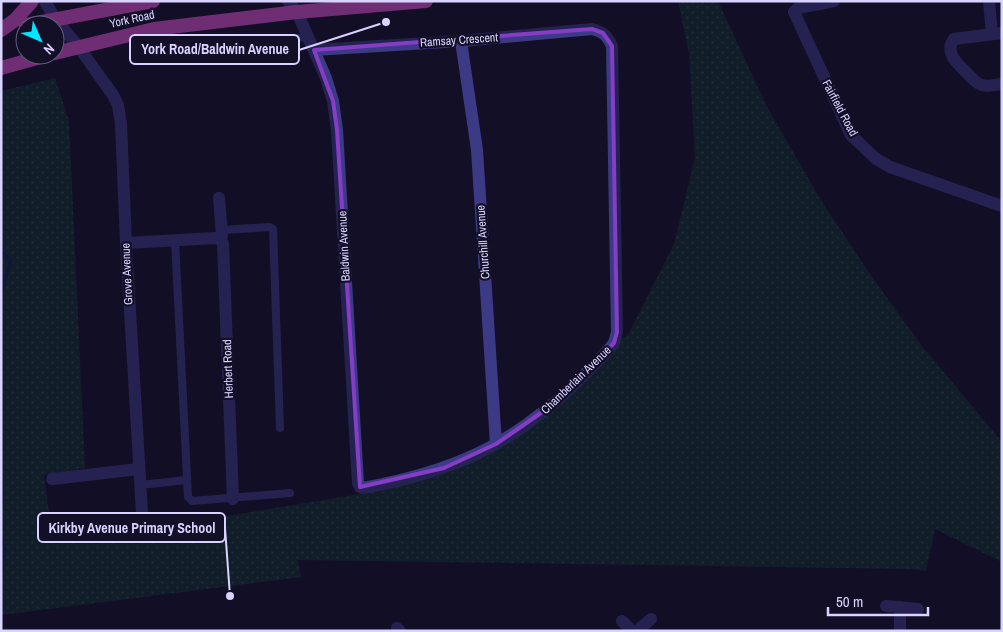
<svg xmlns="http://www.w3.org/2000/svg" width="1003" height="632" font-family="'Archivo Narrow',sans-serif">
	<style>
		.grass { fill: url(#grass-dots) }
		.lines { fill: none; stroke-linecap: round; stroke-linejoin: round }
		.stream { stroke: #0c2248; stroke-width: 4 }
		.service { stroke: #3d3a85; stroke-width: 8 }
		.minor { stroke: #3d3a85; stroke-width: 12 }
		.trunk { stroke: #e055d1; stroke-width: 14 }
		.marked { fill: none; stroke: #843dc5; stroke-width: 4; stroke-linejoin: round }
		.labels { text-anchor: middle; stroke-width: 4.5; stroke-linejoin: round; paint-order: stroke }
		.street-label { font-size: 12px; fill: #d9d4ff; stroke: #130f26 }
		.leader { fill: none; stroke: #d9d4ff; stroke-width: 2 }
		.callout-dot { fill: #d9d4ff; stroke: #130f26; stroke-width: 2 }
		.callout { fill: #130f26; stroke: #d9d4ff; stroke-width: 2 }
		.callout-label { font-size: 14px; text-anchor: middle; font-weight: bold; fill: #d9d4ff }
	</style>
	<defs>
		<pattern id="grass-dots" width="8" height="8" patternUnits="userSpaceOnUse" patternTransform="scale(1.25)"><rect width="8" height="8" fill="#12302f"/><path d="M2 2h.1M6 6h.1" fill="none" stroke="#344d4e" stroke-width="1.8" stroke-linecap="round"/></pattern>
	</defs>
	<rect width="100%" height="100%" fill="#130f26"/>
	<path class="grass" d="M 678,1 L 718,1 L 767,107 L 822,202 L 870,274 L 922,346 L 1002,442 L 1002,562 L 935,529 L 926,571 L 911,569 L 298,560 L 301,577 L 1,615 L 1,91 L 55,78 L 69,121 L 85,468 L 44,475 L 53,541 L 101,537 L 360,494 L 496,444 L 524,427 L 614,343 L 628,335 L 674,244 L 695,158 L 689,54 Z"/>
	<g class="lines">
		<g class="stream">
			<path d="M 1,252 L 11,261 L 1,292"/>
			<path d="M 1,482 L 3,497 L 1,505"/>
			<path d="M 1,537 L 5,548 L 1,577"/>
		</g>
		<g class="service">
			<path d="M 203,56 L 224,46 L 308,37"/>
			<path d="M 222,230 L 270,227 L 273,229 L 280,428"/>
			<path d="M 175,240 L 188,497 L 192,501 L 290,493"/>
			<path d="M 140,485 L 187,480"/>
		</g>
		<g class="minor">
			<path d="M 45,1 L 55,19 L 78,46 L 113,95 L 118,105 L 121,124 L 126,243 L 142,513"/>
			<path d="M 288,1 L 297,12 L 326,78 L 333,101 L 337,130 L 358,483 L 360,487 L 363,488 C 452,472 511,446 577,382 C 590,369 603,357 614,343 L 617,332 L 612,46 C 607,35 603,32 592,29 L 461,41 L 314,50"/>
			<path d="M 834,1 L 798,8 L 794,12 L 851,135 L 875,158 L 890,167 L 1002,206"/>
			<path d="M 989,1 L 992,34"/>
			<path d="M 1002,33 L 954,39 C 944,52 957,63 966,72 C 971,77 975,83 982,85 C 988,87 995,85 1002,84"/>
			<path d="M 461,41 L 477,150 L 496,444"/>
			<path d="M 219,198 L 222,235 L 221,239 L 223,244 L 233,499"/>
			<path d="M 126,243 L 216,238 L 221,239"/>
			<path d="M 52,479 L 139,469"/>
			<path d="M 886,606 L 918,609"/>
			<path d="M 900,607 L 900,631"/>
			<path d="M 622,621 L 632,631"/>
			<path d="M 397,628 L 400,631"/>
			<path d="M 637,631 L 651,619"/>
		</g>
		<g class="trunk">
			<path d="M 26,25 L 153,1"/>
			<path d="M 1,30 L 15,20 L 32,1"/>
			<path d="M 55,53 L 154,29 L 297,12 L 426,1"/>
			<path d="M 1,68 L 48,55"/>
		</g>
	</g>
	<path d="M0 0H1003V632H0ZM 592,29 L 603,33 L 612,46 L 617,332 L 614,343 L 554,404 L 496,444 L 444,468 L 360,487 L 337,130 L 333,101 L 314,50 Z" fill="#130f26" fill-opacity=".55" fill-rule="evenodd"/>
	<path class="marked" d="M 592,29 L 603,33 L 612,46 L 617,332 L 614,343 L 554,404 L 496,444 L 444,468 L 360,487 L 337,130 L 333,101 L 314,50 Z"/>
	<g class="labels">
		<g class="street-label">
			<text transform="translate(132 19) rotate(-12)" y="4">York Road</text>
			<text transform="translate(459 40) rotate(-4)" y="4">Ramsay Crescent</text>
			<text transform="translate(840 108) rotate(62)" y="4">Fairfield Road</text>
			<text transform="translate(483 242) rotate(-94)" y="4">Churchill Avenue</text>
			<text transform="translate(344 246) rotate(-93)" y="4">Baldwin Avenue</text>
			<text transform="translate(127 274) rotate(-93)" y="4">Grove Avenue</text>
			<text transform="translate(228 369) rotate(-92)" y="4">Herbert Road</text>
			<text transform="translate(576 380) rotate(-44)" y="4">Chamberlain Avenue</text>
		</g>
	</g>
	<path class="leader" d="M386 22L299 50M230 596L225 528"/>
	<g class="callout-dot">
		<circle cx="386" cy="22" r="5"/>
		<circle cx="230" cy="596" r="5"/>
	</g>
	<g class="callout">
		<rect x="130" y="35" width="169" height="29" rx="5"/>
		<rect x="38" y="513" width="187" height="29" rx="5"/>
	</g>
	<g class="callout-label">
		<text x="215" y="54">York Road/Baldwin Avenue</text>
		<text x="132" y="533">Kirkby Avenue Primary School</text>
	</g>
	<rect width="1003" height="632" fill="none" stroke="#d9d4ff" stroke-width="5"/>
	<g transform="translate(40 40) rotate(135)"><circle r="24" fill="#130f26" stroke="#625e7d"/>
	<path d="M0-4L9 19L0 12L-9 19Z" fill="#00e5ff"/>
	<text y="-8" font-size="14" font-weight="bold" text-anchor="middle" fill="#d9d4ff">N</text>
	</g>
	<path d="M828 607v8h100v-8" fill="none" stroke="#d9d4ff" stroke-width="2.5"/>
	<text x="836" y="607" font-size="15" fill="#d9d4ff" stroke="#130f26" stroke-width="4" paint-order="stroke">50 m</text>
</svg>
